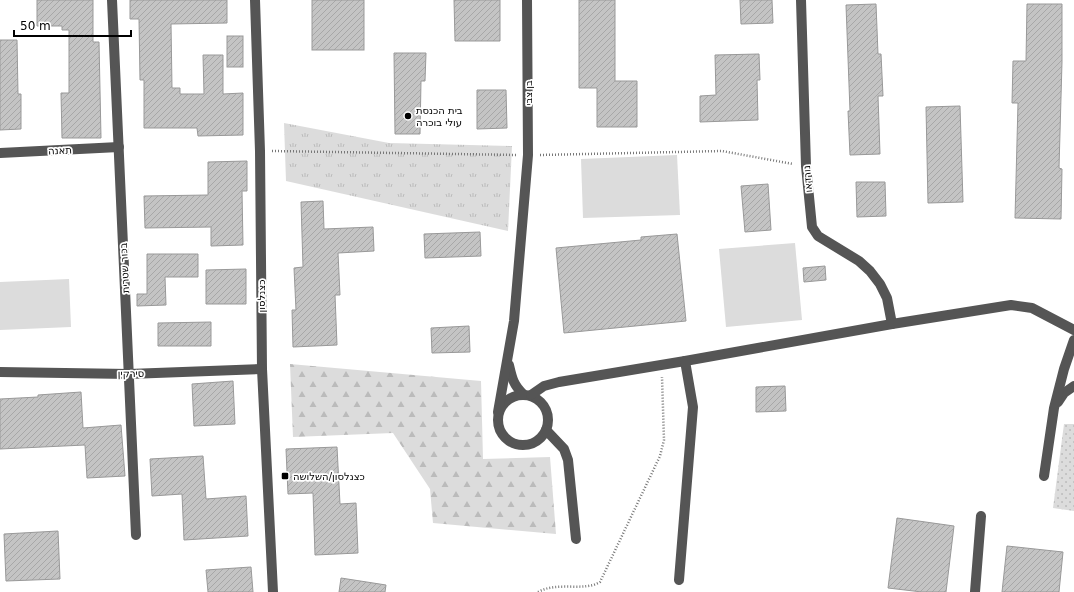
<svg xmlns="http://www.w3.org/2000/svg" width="1074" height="592" font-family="'DejaVu Sans','Noto Sans Hebrew',sans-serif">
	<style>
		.grass { fill: url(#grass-dots) }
		.forest { fill: url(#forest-firs) }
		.park { fill: url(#park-tufts) }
		.garden { fill: #dcdcdc }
		.building { fill: url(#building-hatch); stroke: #999 }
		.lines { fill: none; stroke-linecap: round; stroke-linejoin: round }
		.path { stroke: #777; stroke-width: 2.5; stroke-dasharray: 1 2; stroke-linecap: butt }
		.minor { stroke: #555; stroke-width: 10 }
		.poi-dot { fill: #000; stroke: #fff; stroke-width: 1.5 }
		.labels { text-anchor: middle; stroke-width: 3.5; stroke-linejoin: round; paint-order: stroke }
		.street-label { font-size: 10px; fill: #000; stroke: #fff }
		.poi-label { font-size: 10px; fill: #000; stroke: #fff; text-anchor: start }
	</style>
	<defs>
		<pattern id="grass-dots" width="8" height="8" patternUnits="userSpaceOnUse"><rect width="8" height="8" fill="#dcdcdc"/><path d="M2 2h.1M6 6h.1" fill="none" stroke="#bbb" stroke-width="1.8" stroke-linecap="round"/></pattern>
		<pattern id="forest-firs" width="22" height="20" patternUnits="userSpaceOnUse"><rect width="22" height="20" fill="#dcdcdc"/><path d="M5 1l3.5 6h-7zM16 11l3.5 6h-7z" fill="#bbb"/></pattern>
		<pattern id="park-tufts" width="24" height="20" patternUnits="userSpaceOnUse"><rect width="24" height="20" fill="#dcdcdc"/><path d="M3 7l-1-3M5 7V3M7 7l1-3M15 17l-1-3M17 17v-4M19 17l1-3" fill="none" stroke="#bbb"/></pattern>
		<pattern id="building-hatch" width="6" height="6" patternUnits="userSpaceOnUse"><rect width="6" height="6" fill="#c4c4c4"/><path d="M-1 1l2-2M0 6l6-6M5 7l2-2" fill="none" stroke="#a7a7a7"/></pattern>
	</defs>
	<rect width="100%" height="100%" fill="#fff"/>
	<path class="grass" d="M 1064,424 L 1074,424 L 1074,511 L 1053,508 Z"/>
	<path class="forest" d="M 290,364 L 481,381 L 483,459 L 550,457 L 556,534 L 433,523 L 430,489 L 393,433 L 293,437 Z"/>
	<path class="park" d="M 284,123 L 389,143 L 512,146 L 508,231 L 286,181 Z"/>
	<g class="garden">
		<path d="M 677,155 L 680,215 L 583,218 L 581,159 Z"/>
		<path d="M 795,243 L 802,320 L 726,327 L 719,249 Z"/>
		<path d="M 69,279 L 71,327 L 0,330 L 0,282 Z"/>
	</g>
	<g class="building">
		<path d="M 37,0 L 93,0 L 93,42 L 99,42 L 101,138 L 62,138 L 61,93 L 69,93 L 69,30 L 62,30 L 62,26 L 37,26 Z"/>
		<path d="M 130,0 L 227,0 L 227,23 L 171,24 L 172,88 L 180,88 L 180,94 L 204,94 L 203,55 L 223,55 L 223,94 L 243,93 L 243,135 L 198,136 L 197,128 L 144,128 L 144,80 L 140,80 L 139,19 L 130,19 Z"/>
		<rect x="312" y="0" width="52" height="50"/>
		<path d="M 454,0 L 500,0 L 500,41 L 455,41 Z"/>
		<path d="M 579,0 L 615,0 L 615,81 L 637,81 L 637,127 L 597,127 L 597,88 L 579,88 Z"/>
		<path d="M 740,0 L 772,0 L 773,23 L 741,24 Z"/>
		<path d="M 876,4 L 878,54 L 881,54 L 883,96 L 878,96 L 880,154 L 850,155 L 848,111 L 850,111 L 846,5 Z"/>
		<path d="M 1027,4 L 1062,4 L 1062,62 L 1059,168 L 1062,169 L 1061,219 L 1015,218 L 1018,103 L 1012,103 L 1013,61 L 1026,61 Z"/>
		<rect x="227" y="36" width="16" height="31"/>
		<path d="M 0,40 L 17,40 L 18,94 L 21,94 L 21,129 L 0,130 Z"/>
		<path d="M 394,53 L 426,53 L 425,81 L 421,81 L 420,134 L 395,134 Z"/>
		<path d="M 759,54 L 760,80 L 757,80 L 758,120 L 700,122 L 700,96 L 716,95 L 715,55 Z"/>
		<path d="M 477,90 L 506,90 L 507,128 L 477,129 Z"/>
		<path d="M 960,106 L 963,202 L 928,203 L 926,107 Z"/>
		<path d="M 247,161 L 247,191 L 242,191 L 243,245 L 211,246 L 211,227 L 145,228 L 144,196 L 208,195 L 208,162 Z"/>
		<path d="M 856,182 L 885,182 L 886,216 L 857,217 Z"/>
		<path d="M 768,184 L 771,230 L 745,232 L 741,186 Z"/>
		<path d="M 323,201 L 324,229 L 373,227 L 374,251 L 338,253 L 340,295 L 335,295 L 337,345 L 293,347 L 292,310 L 296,310 L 294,268 L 303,267 L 301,202 Z"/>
		<path d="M 480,232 L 481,256 L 425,258 L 424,234 Z"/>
		<path d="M 677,234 L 686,321 L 564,333 L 556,248 L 641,240 L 641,237 Z"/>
		<path d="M 147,254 L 198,254 L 198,277 L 165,277 L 166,305 L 137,306 L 137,294 L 147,294 Z"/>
		<path d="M 825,266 L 826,280 L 804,282 L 803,268 Z"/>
		<path d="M 246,269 L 246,304 L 206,304 L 206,270 Z"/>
		<path d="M 211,322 L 211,346 L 158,346 L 158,323 Z"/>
		<path d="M 469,326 L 470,352 L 432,353 L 431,328 Z"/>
		<path d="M 233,381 L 235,424 L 194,426 L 192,384 Z"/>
		<path d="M 785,386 L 786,411 L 756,412 L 756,387 Z"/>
		<path d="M 81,392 L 83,428 L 121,425 L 125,476 L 87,478 L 85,445 L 0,449 L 0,399 L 38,397 L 38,395 Z"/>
		<path d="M 337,447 L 340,504 L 356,503 L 358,553 L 315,555 L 313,493 L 288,494 L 286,449 Z"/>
		<path d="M 203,456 L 206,499 L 246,496 L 248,536 L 184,540 L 182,494 L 152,496 L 150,459 Z"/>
		<path d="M 897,518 L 954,526 L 946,592 L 922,592 L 888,588 Z"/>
		<path d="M 58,531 L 60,579 L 6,581 L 4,534 Z"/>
		<path d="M 1007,546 L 1063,552 L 1059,592 L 1002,592 Z"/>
		<path d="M 251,567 L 253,592 L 208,592 L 206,570 Z"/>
		<path d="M 341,578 L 386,585 L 385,592 L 339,592 Z"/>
	</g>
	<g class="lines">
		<g class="path">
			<path d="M 272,151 L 517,155"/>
			<path d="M 540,155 L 722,151 L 793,164"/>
			<path d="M 538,592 C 558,581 584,592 600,582 L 660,456 L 664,440 L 662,377"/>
		</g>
		<g class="minor">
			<path d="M 112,0 L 136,535"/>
			<path d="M 255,0 L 260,151 L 262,369 L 273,592"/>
			<path d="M 801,0 L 806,166 L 812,227 L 818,236 L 859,261 L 870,271 L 880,284 L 887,298 L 892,324"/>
			<path d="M 0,153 L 119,147"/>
			<path d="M 509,365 C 512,378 513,384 523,394"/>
			<path d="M 0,372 L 129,374 L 262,369"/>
			<circle cx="523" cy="420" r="25"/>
			<path d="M 531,395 L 544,386 L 559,382 L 685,361 L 892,324 L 1011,305 L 1032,308 L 1074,330"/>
			<path d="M 1058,402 L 1064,393 L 1074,386"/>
			<path d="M 498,412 L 514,321 L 528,155 L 527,0"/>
			<path d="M 546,430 L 564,449 L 568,460 L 576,539"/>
			<path d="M 1044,476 L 1054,408 L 1064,369 L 1074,340"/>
			<path d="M 679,580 L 693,407 L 685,361"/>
			<path d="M 975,592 L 981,516"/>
		</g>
	</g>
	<g class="poi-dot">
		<circle cx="408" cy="116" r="4"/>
		<rect x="281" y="472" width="8" height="8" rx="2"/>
	</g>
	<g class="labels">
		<g class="street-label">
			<text transform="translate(528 93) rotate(-90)" y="4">בן צבי</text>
			<text transform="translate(60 150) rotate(-3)" y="4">תאנה</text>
			<text transform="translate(807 179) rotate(-95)" y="4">נורדאו</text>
			<text transform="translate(124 268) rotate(-93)" y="4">בכור שטרית</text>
			<text transform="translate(261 296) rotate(-90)" y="4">כצנלסון</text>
			<text transform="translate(131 373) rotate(-1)" y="4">סירקין</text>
		</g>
		<g class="poi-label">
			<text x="416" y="114">בית הכנסת<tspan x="416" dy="12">עולי בוכרה</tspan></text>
			<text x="293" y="480">כצנלסון/השלושה</text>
		</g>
	</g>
	<path d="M14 30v6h117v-6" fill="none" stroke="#000000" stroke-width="2"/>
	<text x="20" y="30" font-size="12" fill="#000000" stroke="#ffffff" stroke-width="3" paint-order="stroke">50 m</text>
</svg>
